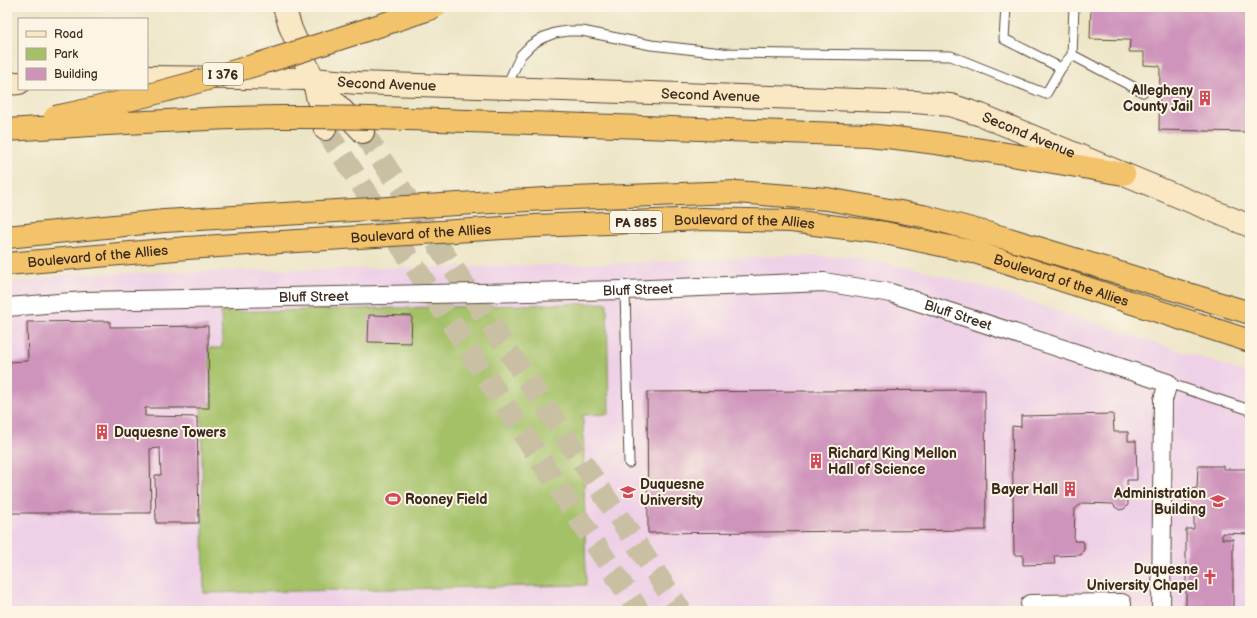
<svg xmlns="http://www.w3.org/2000/svg" width="1257" height="618" font-family="'Balsamiq Sans',sans-serif">
	<style>
		.built { fill: #eed0e7 }
		.green { fill: #a4c168; stroke: #707643 }
		.building { fill: #cf94bc }
		.lines { fill: none; stroke-linecap: round; stroke-linejoin: round }
		.secondary-tunnel { stroke: #c9c0a4; stroke-width: 22; stroke-dasharray: 22 11; stroke-linecap: butt }
		.lane-casing { stroke: #564637; stroke-width: 11 }
		.street-casing { stroke: #564637; stroke-width: 20 }
		.secondary-casing { stroke: #564637; stroke-width: 24 }
		.highway-casing { stroke: #564637; stroke-width: 24 }
		.lane { stroke: #fff; stroke-width: 9 }
		.street { stroke: #fff; stroke-width: 18 }
		.secondary { stroke: #fae7c3; stroke-width: 22 }
		.highway { stroke: #f2c36a; stroke-width: 22 }
		.highway-bridge-casing { stroke: #564637; stroke-width: 24; stroke-linecap: butt }
		.highway-bridge { stroke: #f2c36a; stroke-width: 22 }
		.labels { text-anchor: middle; stroke-width: 4; stroke-linejoin: round; paint-order: stroke }
		.shield { fill: #fcf5e5; stroke: #75675a; stroke-width: 1 }
		.shield-label { font-size: 13px; font-weight: bold; fill: #3b2a1e }
		.street-label { font-size: 14px; fill: #3b2a1e; stroke: #fcf5e5 }
		.poi-label { font-size: 14px; font-weight: bold; fill: #3b2a1e; stroke: #fcf5e5; text-anchor: end }
	</style>
	<rect width="100%" height="100%" fill="#fcf5e5"/>
	<filter id="ink" filterUnits="userSpaceOnUse"><feTurbulence type="fractalNoise" baseFrequency=".025" numOctaves="2"/><feDisplacementMap in="SourceGraphic" scale="8" xChannelSelector="R" yChannelSelector="G"/><feConvolveMatrix kernelMatrix="1 2 1 2 8 2 1 2 1" color-interpolation-filters="sRGB"/></filter>
	<filter id="wash" filterUnits="userSpaceOnUse"><feTurbulence type="fractalNoise" baseFrequency=".012" numOctaves="4" result="noise"/><feDisplacementMap in="SourceGraphic" scale="16" xChannelSelector="R" yChannelSelector="G"/><feGaussianBlur stdDeviation="0.9" result="paint"/><feColorMatrix in="noise" values="0 0 0 0 0 0 0 0 0 0 0 0 0 0 0 0 0 1.4 0 .05"/><feComposite in="paint" operator="in"/></filter>
	<g filter="url(#wash)">
		<rect width="100%" height="100%" fill="#ece5c6"/>
		<path class="built" d="M 783,256 L 849,257 L 917,269 L 994,290 L 1250,374 L 1250,611 L 7,611 L 7,284 L 71,274 L 603,264 Z"/>
		<path class="green" d="M 607,303 L 609,414 L 583,415 L 586,585 L 204,593 L 201,403 L 212,403 L 209,348 L 222,348 L 221,312 Z"/>
		<g id="blocks">
			<g class="building">
				<path d="M 1091,7 L 1250,7 L 1250,132 L 1159,130 L 1160,66 L 1144,65 L 1144,52 L 1129,52 L 1130,40 L 1090,39 Z"/>
				<path d="M 369,315 L 412,316 L 411,343 L 368,342 Z"/>
				<path d="M 110,321 L 110,327 L 208,326 L 209,408 L 145,408 L 145,416 L 197,417 L 199,523 L 156,523 L 155,475 L 161,475 L 160,448 L 150,449 L 151,513 L 7,513 L 7,362 L 28,361 L 27,322 Z"/>
				<path d="M 985,390 L 986,530 L 648,533 L 647,392 Z"/>
				<path d="M 1113,414 L 1114,432 L 1128,432 L 1128,441 L 1136,441 L 1137,480 L 1127,480 L 1128,505 L 1124,509 L 1120,510 L 1115,507 L 1113,504 L 1082,503 L 1075,509 L 1074,541 L 1082,541 L 1084,543 L 1084,549 L 1081,555 L 1054,556 L 1055,564 L 1023,565 L 1023,555 L 1014,555 L 1012,426 L 1021,427 L 1021,416 Z"/>
				<path d="M 1198,466 L 1223,466 L 1223,469 L 1250,469 L 1250,534 L 1222,533 L 1222,539 L 1233,539 L 1233,611 L 1186,611 L 1186,529 L 1194,529 L 1194,514 L 1191,514 L 1191,511 L 1186,511 L 1186,490 L 1197,488 Z"/>
			</g>
		</g>
	</g>
	<g filter="url(#ink)">
		<use href="#blocks" fill-opacity="0" stroke="#564637" stroke-width="1"/>
		<g class="lines">
			<g class="secondary-tunnel">
				<path d="M 325,129 L 639,611"/>
				<path d="M 363,132 L 681,611"/>
			</g>
			<defs>
				<g id="lane">
					<path d="M 1006,7 L 1004,39 L 1061,68"/>
					<path d="M 1072,55 L 1143,92"/>
					<path d="M 506,87 L 521,55 L 531,45 L 542,38 L 555,33 L 568,31 L 582,31 L 651,45 L 723,53 L 951,56 L 1046,94 L 1061,68 L 1072,55 L 1074,7"/>
					<path d="M 625,290 L 629,463"/>
					<path d="M 1168,383 L 1250,410"/>
				</g>
				<g id="street">
					<path id="s1" d="M 7,307 L 85,301 L 625,290 L 824,282 L 891,293 L 1168,383 L 1163,400 L 1161,611"/>
					<path d="M 1030,611 L 1030,604 L 1122,603 L 1122,611"/>
				</g>
				<g id="secondary">
					<path d="M 284,7 L 291,29 L 313,79 L 325,129"/>
					<path id="s2" d="M 147,77 L 313,79 L 358,83 L 915,102 L 950,105 L 981,115 L 1250,226"/>
					<path d="M 314,80 L 363,132"/>
					<path d="M 7,84 L 19,83"/>
				</g>
				<g id="highway">
					<path d="M 502,122 L 867,135 C 954,143 1039,160 1124,174"/>
					<path d="M 7,237 L 164,221 L 545,199 L 736,192 L 827,199 L 923,216 L 1009,239 L 1250,313"/>
					<path id="s3" d="M 7,264 L 187,248 L 535,226 L 703,219 L 791,221 L 885,233 L 978,253 L 1250,341"/>
				</g>
			</defs>
			<use href="#lane" class="lane-casing"/>
			<use href="#street" class="street-casing"/>
			<use href="#secondary" class="secondary-casing"/>
			<use href="#highway" class="highway-casing"/>
			<use href="#lane" class="lane"/>
			<use href="#street" class="street"/>
			<use href="#secondary" class="secondary"/>
			<use href="#highway" class="highway"/>
			<defs>
				<g id="highway-bridge">
					<path d="M 55,117 C 184,90 310,49 435,7"/>
					<path d="M 7,130 C 98,125 190,118 281,117 C 355,116 428,120 502,122"/>
				</g>
			</defs>
			<use href="#highway-bridge" class="highway-bridge-casing"/>
			<use href="#highway-bridge" class="highway-bridge"/>
		</g>
	</g>
	<defs>
		<symbol id="building-bare" viewBox="-9 -9 18 18"><path d="M-4-6H4V6H1V3H-1V6H-4ZM-2.5-4.3h1.7v1.8h-1.7ZM.8-4.3h1.7v1.8H.8ZM-2.5-1h1.7V.8h-1.7ZM.8-1h1.7V.8H.8Z" fill="#d1495b" stroke="#fcf5e5" stroke-width="2.5" paint-order="stroke"/></symbol>
		<symbol id="university-bare" viewBox="-9 -9 18 18"><path d="M0-5L7-2L0 1L-7-2ZM-4 1L0 2.5L4 1V4Q0 6-4 4Z" fill="#d1495b" stroke="#fcf5e5" stroke-width="2.5" paint-order="stroke"/></symbol>
		<symbol id="stadium-bare" viewBox="-9 -9 18 18"><path d="M0-5a6.5 5 0 1 0 0 10a6.5 5 0 1 0 0-10ZM-3.5-1.8h7v3.6h-7Z" fill="#d1495b" stroke="#fcf5e5" stroke-width="2.5" paint-order="stroke"/></symbol>
		<symbol id="church-bare" viewBox="-9 -9 18 18"><path d="M-1.2-6h2.4v3.5h3.3v2.4h-3.3V6h-2.4V-.1h-3.3v-2.4h3.3Z" fill="#d1495b" stroke="#fcf5e5" stroke-width="2.5" paint-order="stroke"/></symbol>
	</defs>
	<g fill-rule="evenodd">
		<use href="#building-bare" x="1194" y="87" width="22" height="22"/>
		<use href="#building-bare" x="91" y="421" width="22" height="22"/>
		<use href="#building-bare" x="805" y="450" width="22" height="22"/>
		<use href="#building-bare" x="1059" y="478" width="22" height="22"/>
		<use href="#university-bare" x="617" y="481" width="22" height="22"/>
		<use href="#stadium-bare" x="382" y="488" width="22" height="22"/>
		<use href="#university-bare" x="1207" y="490" width="22" height="22"/>
		<use href="#church-bare" x="1199" y="566" width="22" height="22"/>
	</g>
	<g class="labels">
		<g class="shield">
			<rect x="203" y="63" width="40" height="22" rx="3"/>
			<rect x="610" y="211" width="52" height="22" rx="3"/>
		</g>
		<g class="shield-label">
			<text x="223" y="79">I 376</text>
			<text x="636" y="227">PA 885</text>
		</g>
		<g class="street-label">
			<text dy="5" stroke="none"><textPath href="#s2" startOffset="240">Second Avenue</textPath></text>
			<text dy="5" stroke="none"><textPath href="#s2" startOffset="564">Second Avenue</textPath></text>
			<text dy="5" stroke="none"><textPath href="#s2" startOffset="888">Second Avenue</textPath></text>
			<text dy="5" stroke="none"><textPath href="#s3" startOffset="739">Boulevard of the Allies</textPath></text>
			<text dy="5" stroke="none"><textPath href="#s3" startOffset="415">Boulevard of the Allies</textPath></text>
			<text dy="5" stroke="none"><textPath href="#s3" startOffset="91">Boulevard of the Allies</textPath></text>
			<text dy="5" stroke="none"><textPath href="#s3" startOffset="1063">Boulevard of the Allies</textPath></text>
			<text dy="5" stroke="none"><textPath href="#s1" startOffset="631">Bluff Street</textPath></text>
			<text dy="5" stroke="none"><textPath href="#s1" startOffset="307">Bluff Street</textPath></text>
			<text dy="5" stroke="none"><textPath href="#s1" startOffset="956">Bluff Street</textPath></text>
		</g>
		<g class="poi-label">
			<text x="1193" y="95">Allegheny<tspan x="1193" dy="16">County Jail</tspan></text>
			<text x="114" y="437" text-anchor="start">Duquesne Towers</text>
			<text x="828" y="458" text-anchor="start">Richard King Mellon<tspan x="828" dy="16">Hall of Science</tspan></text>
			<text x="640" y="489" text-anchor="start">Duquesne<tspan x="640" dy="16">University</tspan></text>
			<text x="1058" y="494">Bayer Hall</text>
			<text x="1206" y="498">Administration<tspan x="1206" dy="16">Building</tspan></text>
			<text x="405" y="504" text-anchor="start">Rooney Field</text>
			<text x="1198" y="574">Duquesne<tspan x="1198" dy="16">University Chapel</tspan></text>
		</g>
	</g>
	<rect width="1257" height="618" fill="none" stroke="#fcf5e5" stroke-width="24"/>
	<rect x="18" y="18" width="130" height="72" fill="#fcf5e5" stroke="#afa495"/>
	<rect x="26" y="31" width="20" height="6" fill="#fae7c3" stroke="#afa495"/>
	<text x="54" y="38" font-size="12" fill="#3b2a1e">Road</text>
	<rect x="26" y="48" width="20" height="12" fill="#a4c168" stroke="#afa495"/>
	<text x="54" y="58" font-size="12" fill="#3b2a1e">Park</text>
	<rect x="26" y="68" width="20" height="12" fill="#cf94bc" stroke="#afa495"/>
	<text x="54" y="78" font-size="12" fill="#3b2a1e">Building</text>
</svg>
